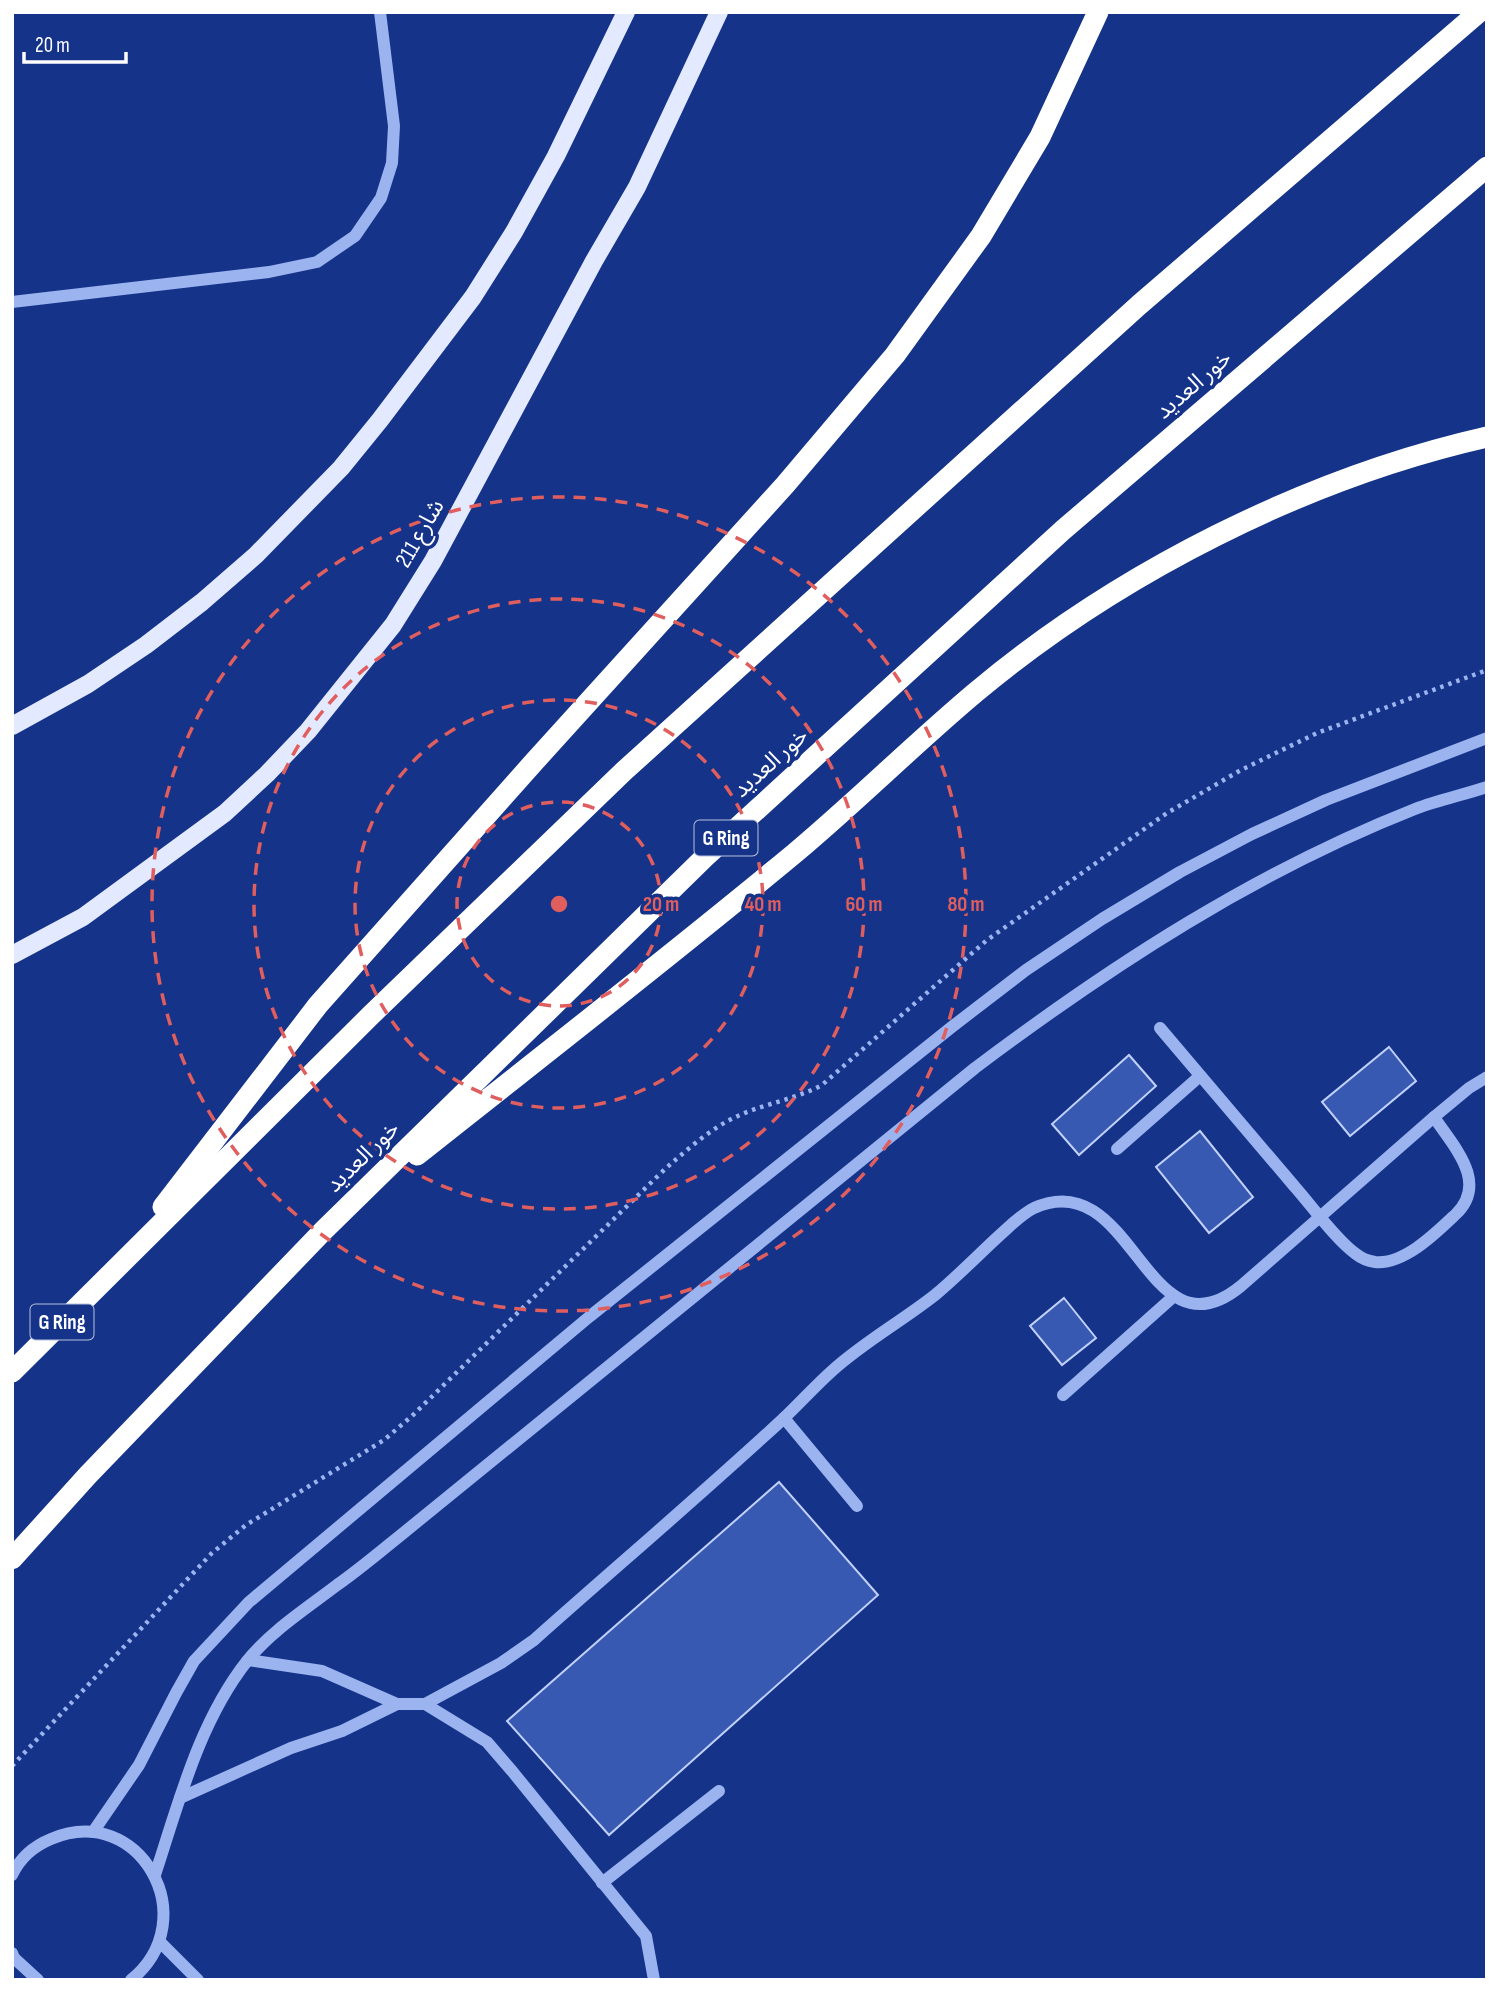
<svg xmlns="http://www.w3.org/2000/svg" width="1499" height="1992" font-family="'Sofia Sans Condensed','Noto Sans Arabic',sans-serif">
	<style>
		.building { fill: #3859b1; stroke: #c1d1fb; stroke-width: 2 }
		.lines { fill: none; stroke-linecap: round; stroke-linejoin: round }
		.path { stroke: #9bb3ef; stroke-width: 4.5; stroke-dasharray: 3.5 5; stroke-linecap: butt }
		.minor { stroke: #9bb3ef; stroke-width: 12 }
		.major { stroke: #e3e9ff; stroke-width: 18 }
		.highway { stroke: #fff; stroke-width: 21 }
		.ring { fill: none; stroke: #e05e5e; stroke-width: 3.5; stroke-dasharray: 12 9 }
		.labels { text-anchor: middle; stroke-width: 7; stroke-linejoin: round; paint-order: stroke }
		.shield { fill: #143389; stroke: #b8c2dc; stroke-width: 2 }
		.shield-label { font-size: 21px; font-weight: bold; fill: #fff }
		.street-label { font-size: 23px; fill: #fff; stroke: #143389 }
		.centre { fill: #e05e5e; stroke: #143389; stroke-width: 3.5 }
		.ring-label { font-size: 21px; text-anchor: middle; font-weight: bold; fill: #e05e5e; stroke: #143389; stroke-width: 7; stroke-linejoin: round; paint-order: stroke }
	</style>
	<rect width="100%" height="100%" fill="#143389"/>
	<g class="building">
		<path d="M 1389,1047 L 1416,1081 L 1350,1136 L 1322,1102 Z"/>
		<path d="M 1129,1055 L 1156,1086 L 1079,1155 L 1052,1124 Z"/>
		<path d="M 1200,1131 L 1253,1197 L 1209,1233 L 1156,1167 Z"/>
		<path d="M 1064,1298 L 1096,1338 L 1062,1365 L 1030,1326 Z"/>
		<path d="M 779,1482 L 878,1595 L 609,1835 L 507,1721 Z"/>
	</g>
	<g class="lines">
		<path class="path" d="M 12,1766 L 212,1553 L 246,1525 L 384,1440 L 412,1416 L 665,1169 C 688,1149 712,1127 740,1115 C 767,1103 796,1099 822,1085 L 987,940 L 1167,813 L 1241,770 L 1317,733 L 1487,670"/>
		<g class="minor">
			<path d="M 12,302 L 269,272 L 317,262 L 355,236 L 381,198 L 392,163 L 394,126 L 380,12"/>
			<path d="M 1160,1028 C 1205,1081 1250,1134 1295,1187 C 1311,1205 1337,1241 1356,1254 C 1361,1258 1368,1261 1375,1262 C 1404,1265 1436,1233 1456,1214 C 1489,1182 1453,1146 1434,1117"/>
			<path d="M 1117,1149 L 1200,1076"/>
			<path d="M 1063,1395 L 1173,1297"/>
			<path d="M 784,1418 L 857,1506"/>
			<path d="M 248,1660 L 322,1671 L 397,1704"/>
			<path d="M 425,1704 L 501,1663 L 534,1640 C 617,1566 702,1494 783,1419 C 800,1403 815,1386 833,1370 C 864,1342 902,1321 935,1295 C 958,1276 979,1254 1001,1234 C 1011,1225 1022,1214 1034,1208 C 1134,1163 1146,1364 1241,1286 L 1434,1117 L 1469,1088 L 1487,1077"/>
			<path d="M 180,1798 L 291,1748 L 342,1731 L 397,1704 L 425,1704 L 487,1742 L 512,1771 L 646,1936 L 654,1980"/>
			<path d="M 93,1832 L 139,1765 L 176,1693 L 194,1661 L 249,1602 L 589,1317 L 953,1026 L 1026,970 L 1102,919 L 1180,872 L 1252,834 L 1326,800 L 1487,738"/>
			<path d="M 12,1875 C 20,1858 34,1846 51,1839 C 139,1801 206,1919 131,1980"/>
			<path d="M 155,1875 C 179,1802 199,1722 247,1661 C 271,1631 307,1608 337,1585 C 357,1571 376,1555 396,1539 L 975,1068 C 1112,965 1255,872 1415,809 C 1438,800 1463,795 1487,787"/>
			<path d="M 602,1883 L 719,1791"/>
			<path d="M 160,1942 L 198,1980"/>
			<path d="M 12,1953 L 14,1958 L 38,1980"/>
		</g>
		<g class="major">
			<path d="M 12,726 L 88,684 L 146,645 L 202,602 L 256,555 L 341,468 L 380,420 L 473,297 L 514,232 L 556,156 L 626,12"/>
			<path d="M 12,955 L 83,917 L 225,813 L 267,774 L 308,731 L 393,625 L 433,561 L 594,261 L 637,187 L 719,12"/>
		</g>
		<g class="highway">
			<path d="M 417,1155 C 543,1055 671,956 795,853 C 857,801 914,744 976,692 C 1118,573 1306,478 1487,437"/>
			<path d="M 163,1207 L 318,1005 L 534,762 L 785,485 L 895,355 L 981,236 L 1040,137 L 1098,12"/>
			<path d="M 12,1372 L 370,1016 L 624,771 L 1139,305 L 1479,12"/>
			<path d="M 12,1559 L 88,1475 L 323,1231 L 705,857 L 1063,530 L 1487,167"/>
		</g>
	</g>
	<g class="ring">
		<circle cx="559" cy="904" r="102"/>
		<circle cx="559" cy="904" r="204"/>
		<circle cx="559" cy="904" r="305"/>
		<circle cx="559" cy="904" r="407"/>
	</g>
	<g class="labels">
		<g class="shield">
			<rect x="694.5" y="820.5" width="63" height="35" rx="5"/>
			<rect x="30.5" y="1304.5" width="63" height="35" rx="5"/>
		</g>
		<g class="shield-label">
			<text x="726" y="845">G Ring</text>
			<text x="62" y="1329">G Ring</text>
		</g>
		<g class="street-label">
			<text transform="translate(1193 384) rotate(-41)" y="8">خور العديد</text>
			<text transform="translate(419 533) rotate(-60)" y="8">شارع 211</text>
			<text transform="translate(770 762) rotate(-42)" y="8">خور العديد</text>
			<text transform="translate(362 1156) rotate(-44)" y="8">خور العديد</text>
		</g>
	</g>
	<circle cx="559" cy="904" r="10" class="centre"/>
	<g class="ring-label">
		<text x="661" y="911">20 m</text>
		<text x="763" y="911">40 m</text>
		<text x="864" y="911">60 m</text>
		<text x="966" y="911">80 m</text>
	</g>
	<rect width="1499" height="1992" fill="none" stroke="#ffffff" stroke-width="28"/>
	<path d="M24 52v10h102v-10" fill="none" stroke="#ffffff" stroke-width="3.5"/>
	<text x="35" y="52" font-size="21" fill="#ffffff" stroke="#143389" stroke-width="5" paint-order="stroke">20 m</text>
</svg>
